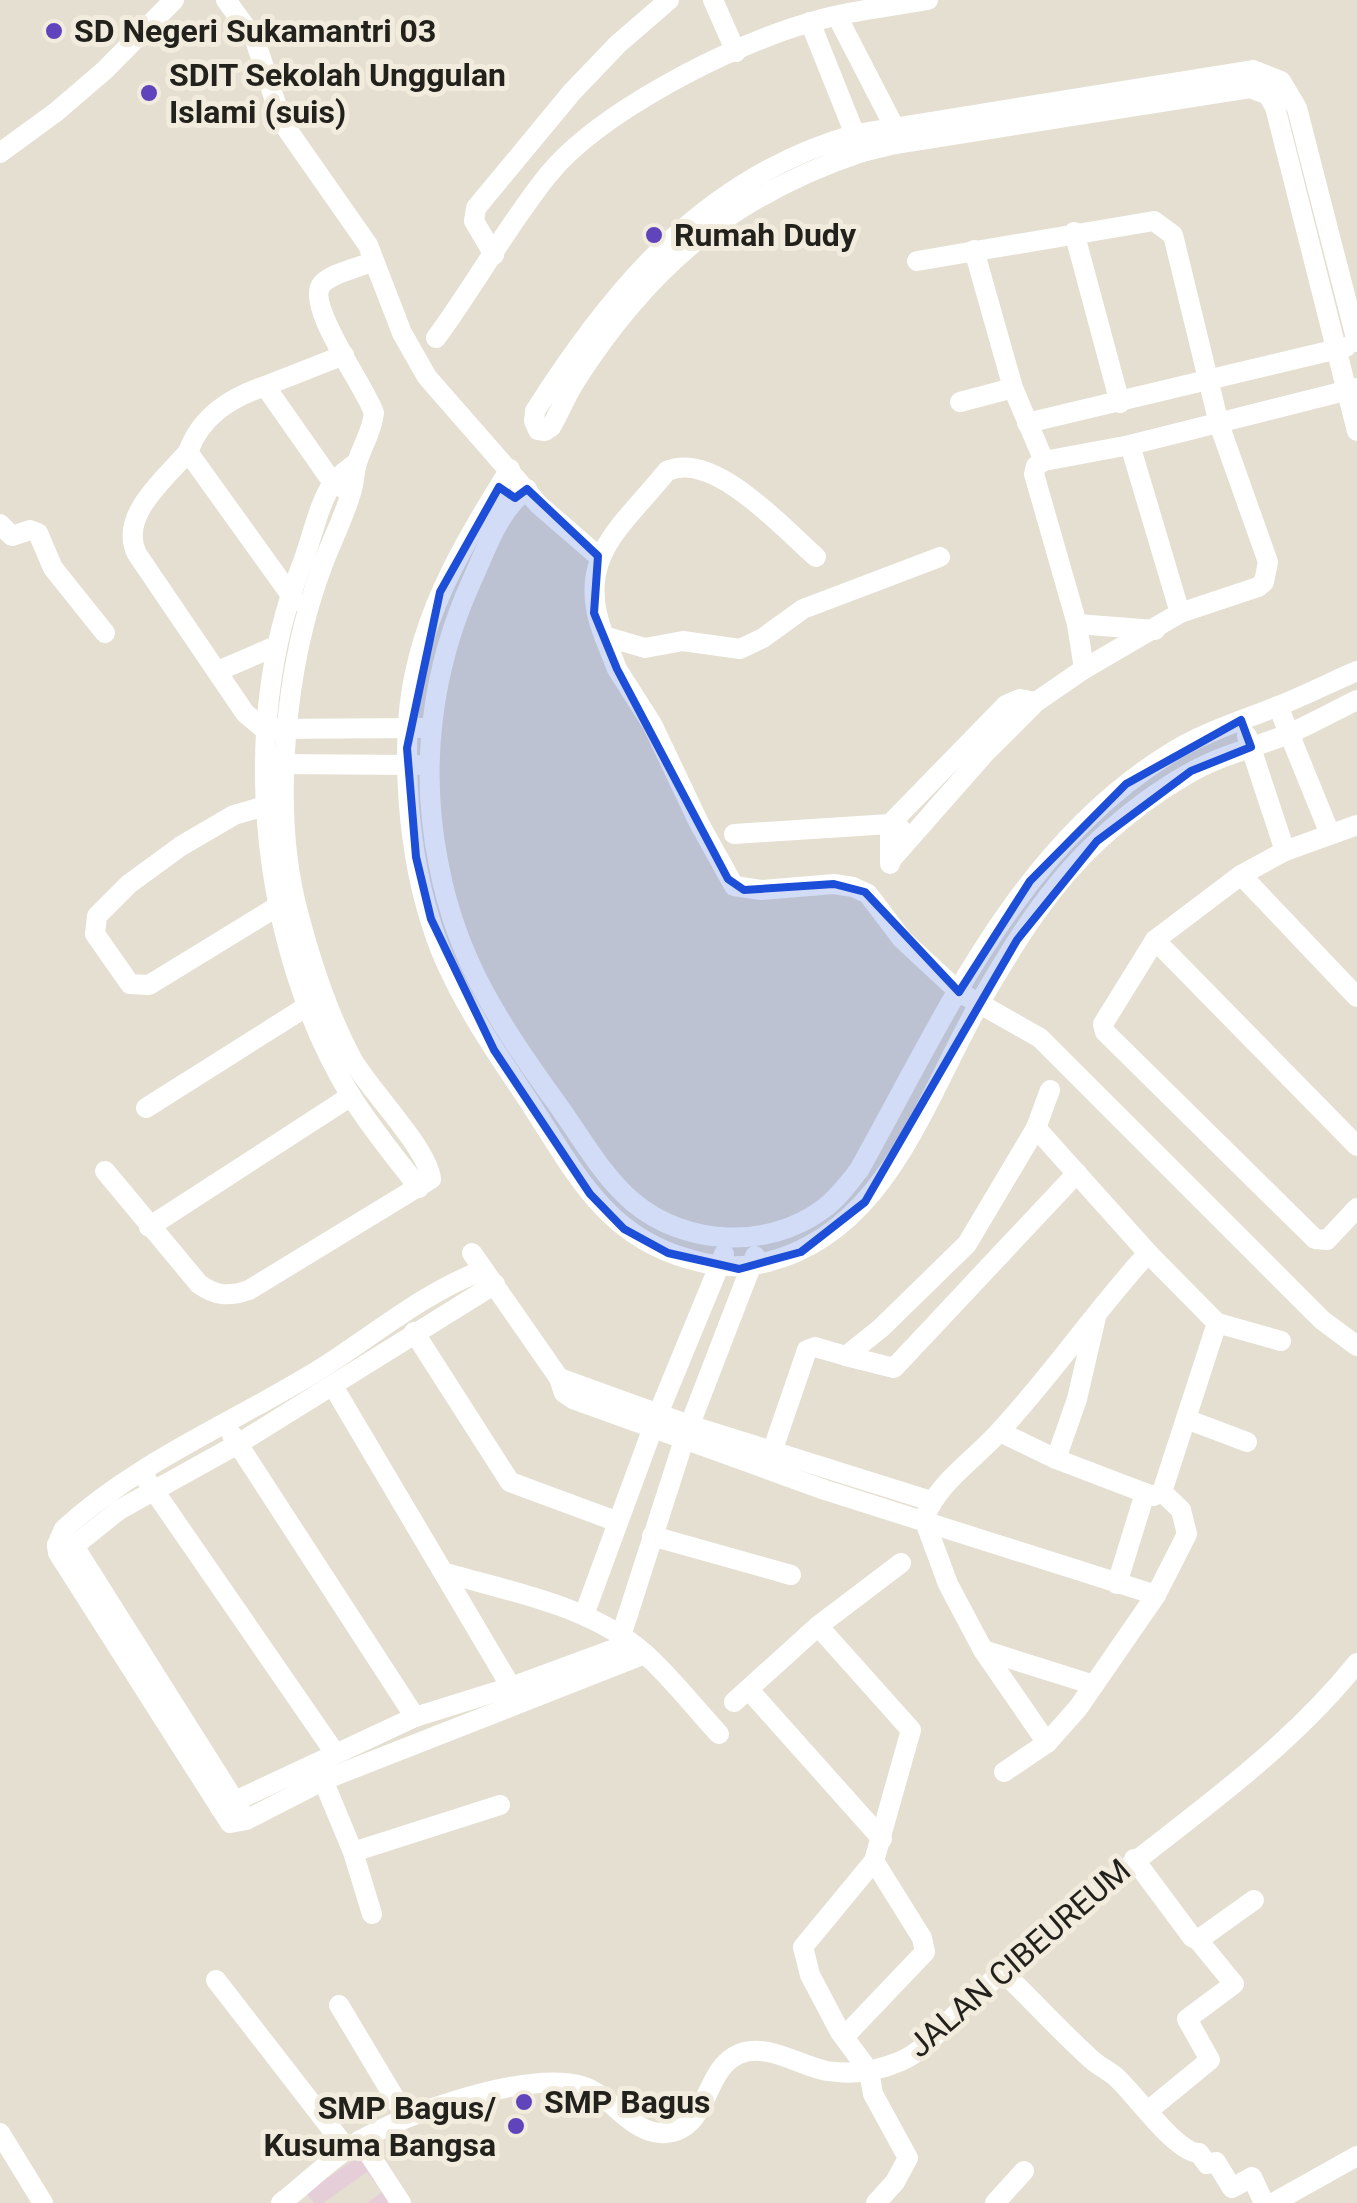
<svg xmlns="http://www.w3.org/2000/svg" width="1357" height="2203" font-family="Roboto,sans-serif">
	<style>
		.education { fill: #e6ced8 }
		.lines { fill: none; stroke-linecap: round; stroke-linejoin: round }
		.street { stroke: #fff; stroke-width: 20 }
		.marked { fill: #1d4ed8; fill-opacity: 0.2; stroke: #1d4ed8; stroke-width: 8; stroke-linejoin: round }
		.poi-dot { fill: #6044bc; stroke: #f1ecdd; stroke-width: 4 }
		.labels { text-anchor: middle; stroke-width: 10; stroke-linejoin: round; paint-order: stroke }
		.poi-label { font-size: 32px; font-weight: bold; fill: #23211b; stroke: #f1ecdd; text-anchor: start }
		.street-label { font-size: 32px; fill: #23211b; stroke: #f1ecdd }
	</style>
	<rect width="100%" height="100%" fill="#e4dfd0"/>
	<path class="education" d="M 361,2155 L 392,2200 L 387,2203 L 367,2203 L 382,2192 L 367,2172 L 323,2203 L 314,2203 L 307,2194 L 291,2203 Z"/>
	<g class="lines">
		<g class="street">
			<path d="M 226,0 L 255,40 L 282,122 L 368,245 L 402,333 L 427,377 L 539,505 L 598,556"/>
			<path d="M 713,0 L 736,52"/>
			<path d="M 837,16 L 900,138"/>
			<path d="M 810,22 L 862,152 L 895,144 L 1250,88 L 1268,95 L 1275,107 L 1357,431"/>
			<path d="M 862,152 C 733,195 649,266 576,380 C 566,395 560,412 551,427 L 545,431 L 538,430 L 534,421 L 535,411 C 615,285 707,176 856,134 L 1253,70 L 1281,81 L 1297,108 L 1357,342"/>
			<path d="M 0,153 L 56,112 L 105,70 L 174,0"/>
			<path d="M 1074,232 L 1120,403"/>
			<path d="M 974,250 L 1013,388"/>
			<path d="M 494,255 L 474,221 L 476,208 L 572,92 L 618,44 L 669,0"/>
			<path d="M 436,338 C 475,285 507,226 548,175 C 599,112 731,45 808,23 C 847,11 888,7 928,0"/>
			<path d="M 265,386 L 344,355"/>
			<path d="M 960,402 L 1013,388 L 1044,461 L 1036,466 L 1034,474 L 1077,624 L 1084,669"/>
			<path d="M 1027,423 L 1346,347"/>
			<path d="M 1130,445 L 1180,613"/>
			<path d="M 188,452 C 165,479 118,516 137,554 L 245,713 L 264,729 L 422,728"/>
			<path d="M 1044,461 L 1130,445 L 1357,388"/>
			<path d="M 357,462 C 350,468 340,474 334,482 C 319,500 311,543 301,567 C 237,727 261,949 351,1096 C 371,1128 396,1158 419,1188"/>
			<path d="M 510,469 C 460,548 414,627 408,723 C 404,797 413,881 441,951 C 462,1002 493,1048 524,1094 C 571,1164 601,1235 689,1259 C 709,1265 733,1268 753,1265 C 882,1244 923,1103 979,1004 C 1013,945 1049,886 1099,840 C 1126,815 1156,792 1188,774 C 1220,755 1257,747 1291,733 C 1313,723 1335,711 1357,700"/>
			<path d="M 527,489 C 499,510 487,547 473,578 C 431,669 419,769 439,866 C 457,961 500,1024 555,1101 C 580,1135 601,1175 633,1202 C 685,1246 768,1250 823,1209 C 837,1199 848,1184 859,1170 C 943,1020 1017,848 1169,754 C 1202,733 1238,722 1273,708 C 1302,697 1329,683 1357,671"/>
			<path d="M 0,524 L 12,536 L 30,530 L 38,533 L 53,568 L 105,633"/>
			<path d="M 816,557 C 784,529 714,450 667,471 C 622,527 573,558 604,636 L 645,648 L 683,641 L 740,649 L 763,638 L 803,609 L 940,557"/>
			<path d="M 295,601 L 188,452 C 201,416 230,398 265,386 L 333,483 L 345,489"/>
			<path d="M 1077,624 L 1155,630"/>
			<path d="M 604,636 L 617,669 L 652,724 L 699,823 L 734,886 L 761,890 L 834,884 L 853,887 L 868,894 L 902,939 L 959,992 L 1040,1038 L 1322,1320 L 1357,1346"/>
			<path d="M 218,671 L 276,646"/>
			<path d="M 1278,706 L 1330,834"/>
			<path d="M 1247,736 L 1285,851"/>
			<path d="M 272,764 L 418,765"/>
			<path d="M 1357,825 L 1285,851 L 1241,875 L 1155,940 L 1103,1024 L 1105,1032 L 1315,1239 L 1327,1240 L 1357,1208"/>
			<path d="M 734,834 L 890,824 L 901,829"/>
			<path d="M 891,860 L 985,753 L 1036,702 L 1084,669 L 1180,613 L 1258,587 L 1264,582 L 1268,562 L 1219,424 L 1173,235 L 1154,221 L 917,261"/>
			<path d="M 890,864 L 890,824 L 1006,705 L 1020,699 L 1036,702"/>
			<path d="M 1241,875 L 1357,997"/>
			<path d="M 278,906 L 149,985 L 130,984 L 95,934 L 97,916 L 129,884 L 181,846 L 234,815 L 279,802"/>
			<path d="M 1155,940 L 1357,1146"/>
			<path d="M 146,1108 L 317,1000"/>
			<path d="M 1036,1128 L 1148,1253 C 1096,1310 1052,1375 999,1432 C 973,1461 938,1482 924,1519 L 948,1584 L 983,1650 L 1047,1743"/>
			<path d="M 105,1171 L 199,1284 C 216,1296 228,1297 249,1290 L 431,1179 C 427,1147 370,1091 352,1059 C 328,1014 312,965 299,916 C 270,812 285,664 323,564 C 332,540 344,517 351,493 C 354,484 354,473 357,463 C 362,446 372,432 374,413 C 366,388 304,304 322,284 C 331,274 353,269 366,264"/>
			<path d="M 149,1227 L 351,1096"/>
			<path d="M 472,1253 L 559,1378 L 564,1393 L 573,1399 L 825,1490 L 1156,1595"/>
			<path d="M 484,1270 C 426,1291 374,1335 322,1368 C 237,1421 138,1461 64,1529 L 57,1545 L 58,1553 L 230,1823 L 246,1820 L 324,1780 L 645,1654"/>
			<path d="M 1217,1323 L 1281,1341"/>
			<path d="M 414,1332 L 510,1482 L 618,1522"/>
			<path d="M 846,1356 L 894,1368 L 1077,1173"/>
			<path d="M 559,1378 L 689,1425 L 931,1501"/>
			<path d="M 333,1386 L 511,1687"/>
			<path d="M 1186,1419 L 1247,1442"/>
			<path d="M 1000,1432 L 1056,1459 L 1077,1399 L 1096,1317"/>
			<path d="M 232,1435 L 415,1717"/>
			<path d="M 772,1452 L 807,1350 L 815,1347 L 846,1356 L 881,1328 L 967,1244 L 1036,1128 L 1050,1090"/>
			<path d="M 1056,1459 L 1153,1496 L 1162,1492 L 1217,1323 L 1148,1253"/>
			<path d="M 146,1479 L 335,1753"/>
			<path d="M 652,1536 L 791,1575"/>
			<path d="M 57,1545 L 74,1546 L 119,1510 L 238,1444 L 495,1284"/>
			<path d="M 74,1546 L 241,1811"/>
			<path d="M 443,1572 C 510,1592 590,1605 644,1653 C 671,1677 694,1707 719,1734"/>
			<path d="M 1117,1584 L 1145,1493"/>
			<path d="M 584,1615 L 658,1414 L 724,1254"/>
			<path d="M 818,1626 L 911,1730 L 874,1861 L 803,1947 L 810,1975 L 840,2032 L 869,2071 L 873,2094 L 908,2158 L 895,2182 L 876,2203"/>
			<path d="M 621,1636 L 684,1440 L 755,1256"/>
			<path d="M 983,1650 L 1094,1685"/>
			<path d="M 749,1690 L 882,1839"/>
			<path d="M 734,1702 L 818,1626 L 901,1563"/>
			<path d="M 318,1768 L 353,1852 L 372,1914"/>
			<path d="M 1004,1772 L 1047,1743 L 1078,1708 L 1156,1595 L 1187,1534 L 1181,1510 L 1162,1492"/>
			<path d="M 220,1808 L 415,1717 L 511,1687 L 631,1643"/>
			<path d="M 353,1852 L 500,1805"/>
			<path d="M 1134,1859 L 1192,1937 L 1198,1940 L 1254,1900"/>
			<path d="M 1003,1972 C 1032,2000 1060,2031 1091,2059 C 1098,2066 1108,2070 1116,2077 C 1135,2094 1176,2153 1199,2153 L 1207,2164 L 1216,2162 L 1232,2188 L 1252,2177 L 1264,2203"/>
			<path d="M 216,1980 L 347,2149"/>
			<path d="M 339,2005 L 406,2117"/>
			<path d="M 844,2037 L 925,1952 L 922,1938 L 874,1861"/>
			<path d="M 1149,2110 L 1210,2060 L 1187,2019 L 1234,1984 L 1198,1940"/>
			<path d="M 0,2133 L 43,2203"/>
			<path d="M 360,2140 L 401,2203"/>
			<path d="M 281,2203 C 307,2183 330,2159 358,2142 C 404,2113 529,2070 582,2086 C 612,2095 632,2136 666,2133 C 710,2129 703,2069 739,2054 C 766,2042 800,2066 827,2071 C 852,2075 878,2071 901,2061 C 925,2051 945,2024 963,2007 C 993,1979 1024,1953 1055,1927 C 1155,1839 1273,1768 1357,1663"/>
			<path d="M 995,2203 L 1024,2171"/>
			<path d="M 1273,2203 L 1357,2156"/>
		</g>
	</g>
	<path class="marked" d="M 499,487 L 515,498 L 527,489 L 598,556 L 594,613 L 617,669 L 728,879 L 744,890 L 834,884 L 865,892 L 959,992 L 1030,881 L 1126,784 L 1241,720 L 1251,747 L 1191,771 L 1097,841 L 1017,940 L 865,1202 L 801,1252 L 739,1269 L 668,1253 L 624,1229 L 590,1194 L 494,1050 L 431,919 L 416,857 L 407,748 L 440,592 Z"/>
	<g class="poi-dot">
		<circle cx="54" cy="31" r="10"/>
		<circle cx="149" cy="93" r="10"/>
		<circle cx="654" cy="235" r="10"/>
		<circle cx="524" cy="2102" r="10"/>
		<circle cx="516" cy="2126" r="10"/>
	</g>
	<g class="labels">
		<g class="poi-label">
			<text x="74" y="42">SD Negeri Sukamantri 03</text>
			<text x="169" y="86">SDIT Sekolah Unggulan<tspan x="169" dy="37">Islami (suis)</tspan></text>
			<text x="674" y="246">Rumah Dudy</text>
			<text x="544" y="2113">SMP Bagus</text>
			<text x="496" y="2119" text-anchor="end">SMP Bagus/<tspan x="496" dy="37">Kusuma Bangsa</tspan></text>
		</g>
		<g class="street-label">
			<text transform="translate(1019 1958) rotate(-41)" y="11">JALAN CIBEUREUM</text>
		</g>
	</g>
</svg>
